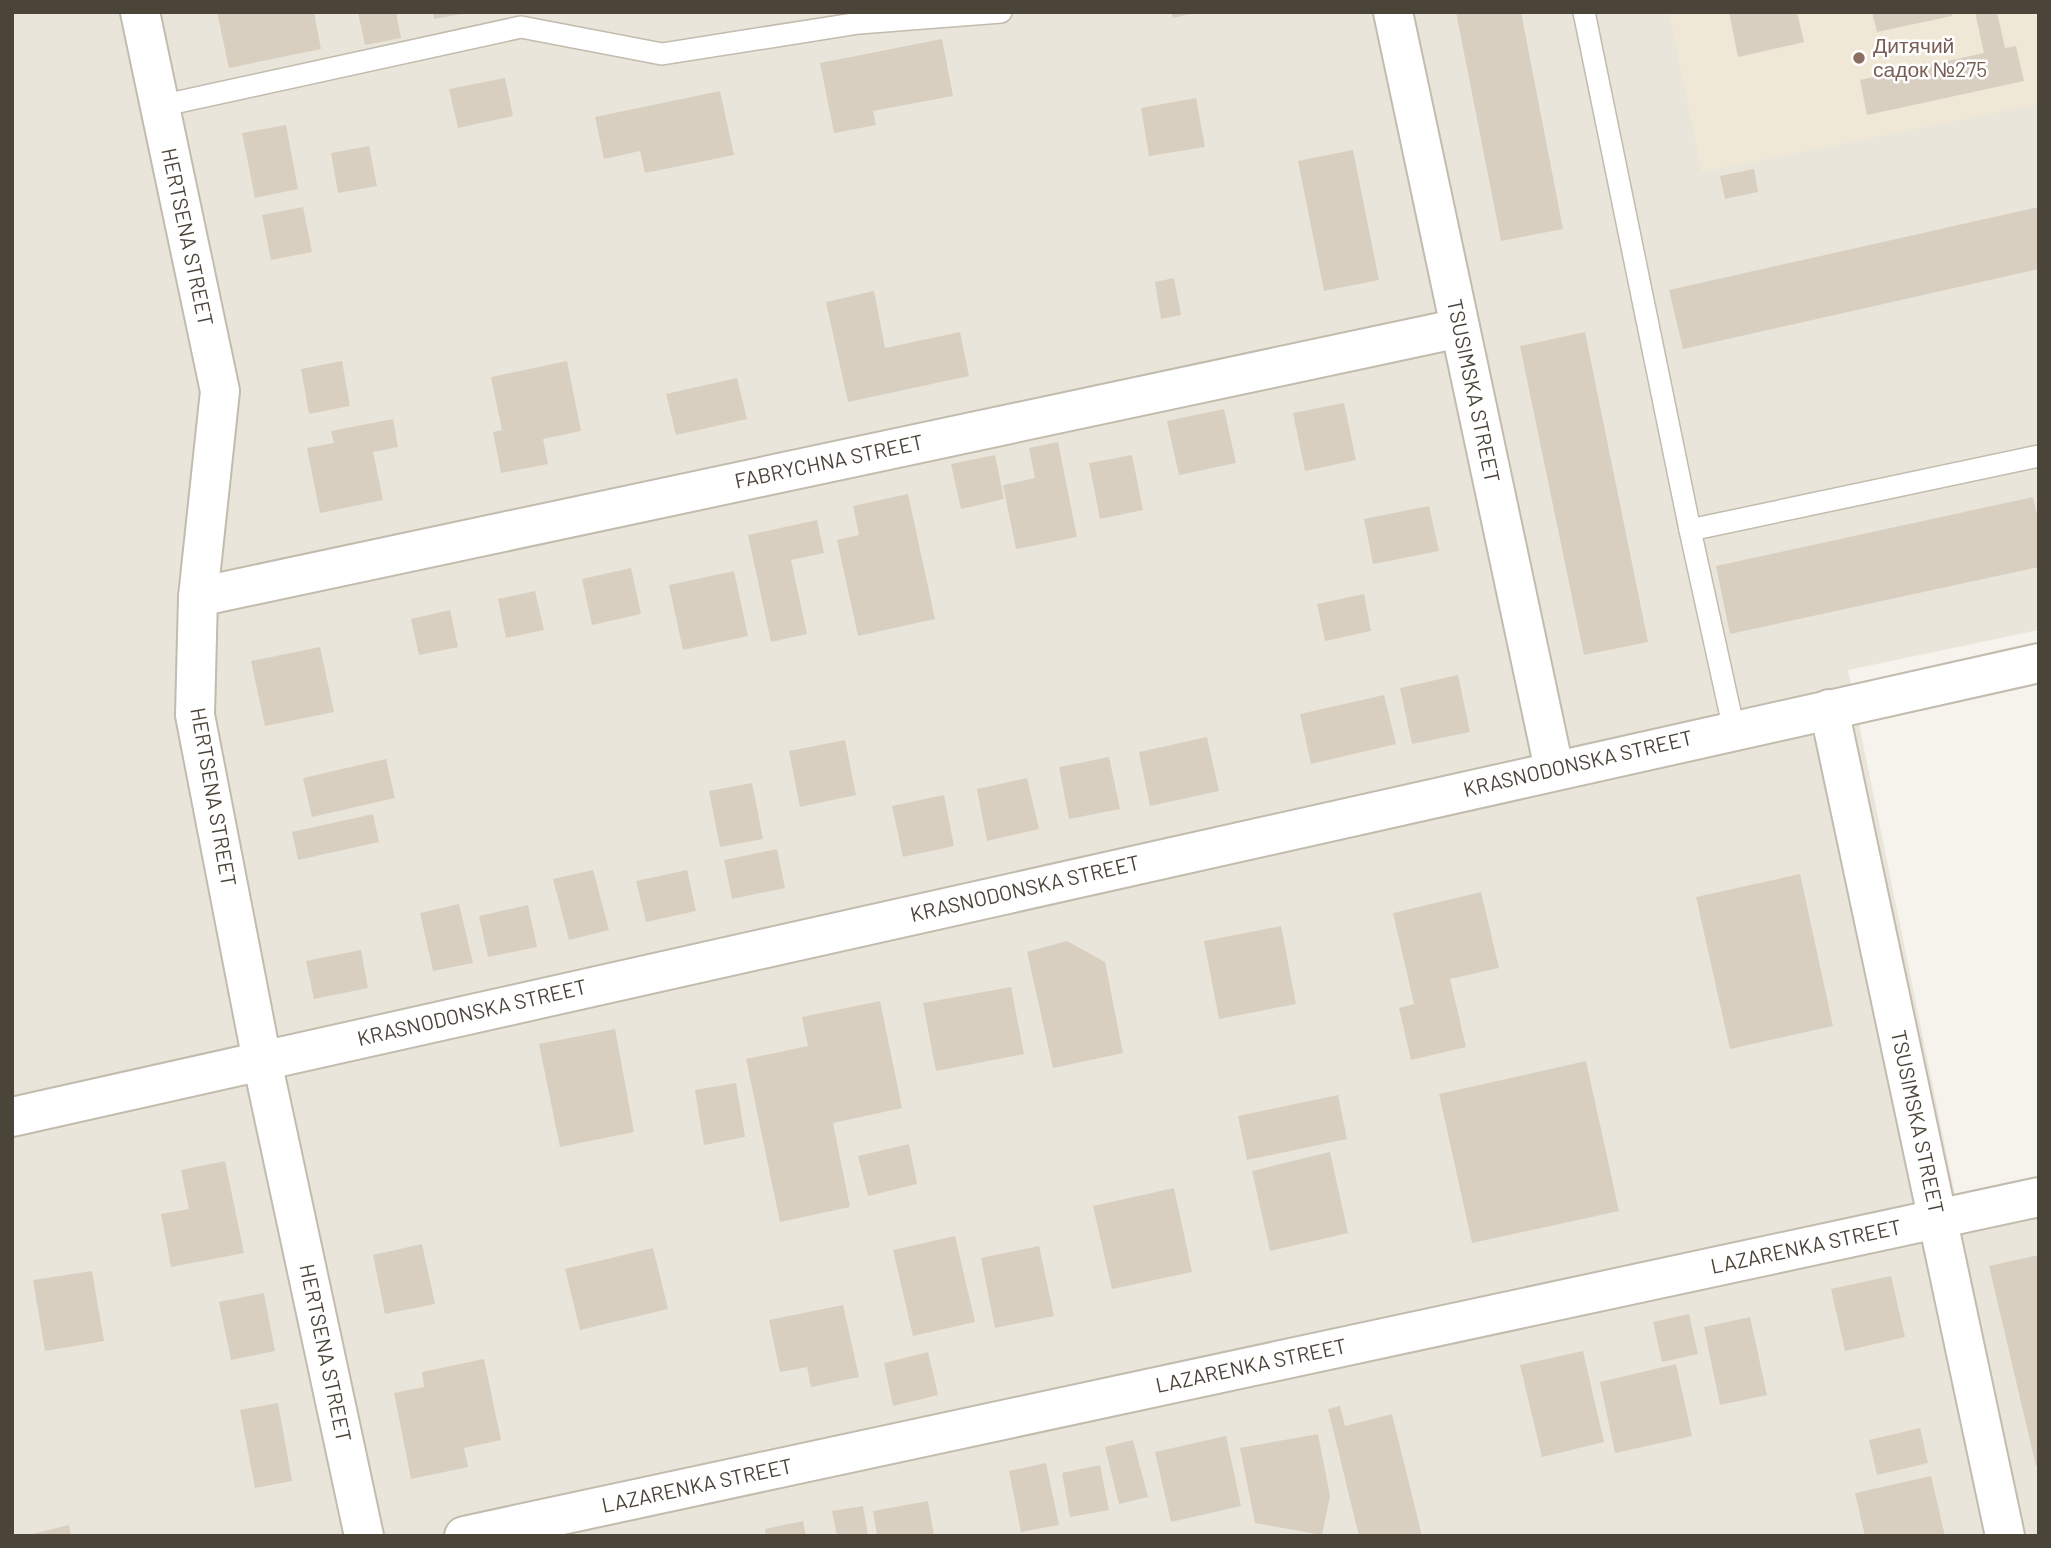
<svg xmlns="http://www.w3.org/2000/svg" width="2051" height="1548" font-family="Barlow,sans-serif">
	<style>
		.residential { fill: #eae5da }
		.education { fill: #efe8d6 }
		.building { fill: #d8cfc1 }
		.lines { fill: none; stroke-linecap: round; stroke-linejoin: round }
		.service-casing { stroke: #c2bbae; stroke-width: 24 }
		.minor-casing { stroke: #c2bbae; stroke-width: 42 }
		.service { stroke: #fff; stroke-width: 21 }
		.minor { stroke: #fff; stroke-width: 38 }
		.education-dot { fill: #8d6e63; stroke: #fff; stroke-width: 2.5 }
		.labels { text-anchor: middle; stroke-width: 5; stroke-linejoin: round; paint-order: stroke }
		.education-label { font-size: 21px; fill: #785e54; stroke: #fff; text-anchor: start }
		.street-label { font-size: 21px; fill: #4b4439; stroke: #fff }
	</style>
	<rect width="100%" height="100%" fill="#f6f3ec"/>
	<path class="residential" d="M 12,12 L 2039,12 L 2039,630 L 1848,670 L 1961,1224 L 2039,1208 L 2039,1536 L 12,1536 Z"/>
	<path class="education" d="M 1669,12 L 2039,12 L 2039,104 L 1702,172 Z"/>
	<g class="building">
		<path d="M 217,12 L 314,12 L 321,49 L 229,68 Z"/>
		<path d="M 358,12 L 396,12 L 401,38 L 365,45 Z"/>
		<path d="M 433,12 L 461,12 L 461,14 L 434,19 Z"/>
		<path d="M 1171,12 L 1194,12 L 1194,13 L 1173,18 Z"/>
		<path d="M 1456,12 L 1521,12 L 1563,229 L 1501,241 Z"/>
		<path d="M 1729,12 L 1797,12 L 1804,42 L 1738,57 Z"/>
		<path d="M 1872,12 L 1951,12 L 1952,16 L 1877,32 Z"/>
		<path d="M 1975,12 L 1997,12 L 2005,48 L 2016,46 L 2024,81 L 1867,115 L 1860,80 L 1984,53 Z"/>
		<path d="M 942,39 L 953,96 L 873,111 L 876,125 L 834,133 L 820,63 Z"/>
		<path d="M 505,78 L 513,116 L 458,128 L 449,89 Z"/>
		<path d="M 720,91 L 734,155 L 645,173 L 640,151 L 604,159 L 595,117 Z"/>
		<path d="M 1196,98 L 1205,147 L 1149,156 L 1141,108 Z"/>
		<path d="M 286,125 L 298,189 L 255,198 L 242,133 Z"/>
		<path d="M 369,146 L 377,186 L 338,193 L 331,153 Z"/>
		<path d="M 1353,150 L 1379,280 L 1324,291 L 1298,161 Z"/>
		<path d="M 1754,169 L 1758,192 L 1725,199 L 1720,176 Z"/>
		<path d="M 303,207 L 312,252 L 271,260 L 262,215 Z"/>
		<path d="M 2039,207 L 2039,269 L 1683,349 L 1669,290 Z"/>
		<path d="M 1174,278 L 1181,315 L 1161,319 L 1155,282 Z"/>
		<path d="M 874,291 L 885,348 L 960,332 L 969,376 L 848,402 L 826,302 Z"/>
		<path d="M 1585,332 L 1648,642 L 1584,655 L 1520,346 Z"/>
		<path d="M 342,361 L 350,406 L 309,414 L 301,369 Z"/>
		<path d="M 567,361 L 581,431 L 543,439 L 548,464 L 501,473 L 493,432 L 502,430 L 491,377 Z"/>
		<path d="M 737,378 L 747,419 L 676,435 L 666,394 Z"/>
		<path d="M 1344,403 L 1356,460 L 1305,471 L 1293,413 Z"/>
		<path d="M 1224,409 L 1236,463 L 1179,475 L 1167,421 Z"/>
		<path d="M 393,419 L 398,447 L 373,452 L 383,500 L 320,513 L 307,448 L 334,443 L 331,431 Z"/>
		<path d="M 1058,442 L 1077,537 L 1016,549 L 1003,485 L 1035,478 L 1029,448 Z"/>
		<path d="M 995,455 L 1004,499 L 961,509 L 951,464 Z"/>
		<path d="M 1132,455 L 1143,510 L 1100,519 L 1089,463 Z"/>
		<path d="M 908,494 L 935,619 L 858,636 L 837,540 L 859,535 L 853,506 Z"/>
		<path d="M 2033,497 L 2039,523 L 2039,567 L 1730,634 L 1716,566 Z"/>
		<path d="M 1429,506 L 1439,551 L 1373,564 L 1364,519 Z"/>
		<path d="M 817,520 L 824,553 L 791,560 L 807,634 L 771,642 L 748,535 Z"/>
		<path d="M 631,568 L 641,614 L 592,625 L 582,579 Z"/>
		<path d="M 734,571 L 748,636 L 683,650 L 669,585 Z"/>
		<path d="M 535,591 L 544,630 L 506,638 L 498,599 Z"/>
		<path d="M 1364,594 L 1371,631 L 1325,641 L 1317,604 Z"/>
		<path d="M 450,610 L 458,647 L 419,655 L 411,619 Z"/>
		<path d="M 320,647 L 334,712 L 265,726 L 251,661 Z"/>
		<path d="M 1458,675 L 1470,732 L 1412,744 L 1400,688 Z"/>
		<path d="M 1384,695 L 1396,744 L 1311,764 L 1300,714 Z"/>
		<path d="M 1207,737 L 1219,791 L 1150,806 L 1139,752 Z"/>
		<path d="M 845,740 L 856,795 L 800,807 L 789,751 Z"/>
		<path d="M 1109,757 L 1120,809 L 1069,819 L 1059,767 Z"/>
		<path d="M 386,759 L 395,798 L 312,817 L 303,778 Z"/>
		<path d="M 1027,778 L 1039,829 L 987,841 L 977,789 Z"/>
		<path d="M 752,783 L 763,839 L 720,847 L 709,791 Z"/>
		<path d="M 944,795 L 954,846 L 903,857 L 892,806 Z"/>
		<path d="M 373,814 L 379,842 L 298,860 L 292,832 Z"/>
		<path d="M 777,849 L 785,888 L 732,899 L 724,860 Z"/>
		<path d="M 593,870 L 609,930 L 569,940 L 553,879 Z"/>
		<path d="M 687,870 L 696,911 L 646,922 L 636,881 Z"/>
		<path d="M 1800,874 L 1833,1026 L 1730,1049 L 1696,897 Z"/>
		<path d="M 1481,892 L 1499,968 L 1450,979 L 1466,1047 L 1411,1060 L 1399,1008 L 1414,1004 L 1393,913 Z"/>
		<path d="M 459,904 L 473,963 L 433,971 L 420,913 Z"/>
		<path d="M 528,905 L 537,947 L 488,957 L 479,916 Z"/>
		<path d="M 1281,926 L 1296,1004 L 1219,1019 L 1204,941 Z"/>
		<path d="M 1067,941 L 1105,962 L 1123,1053 L 1053,1068 L 1027,952 Z"/>
		<path d="M 361,950 L 368,988 L 314,999 L 306,961 Z"/>
		<path d="M 1011,987 L 1024,1054 L 936,1071 L 923,1003 Z"/>
		<path d="M 880,1001 L 902,1108 L 833,1123 L 850,1207 L 780,1222 L 746,1059 L 808,1046 L 802,1017 Z"/>
		<path d="M 615,1029 L 634,1132 L 560,1147 L 539,1044 Z"/>
		<path d="M 1586,1061 L 1619,1211 L 1472,1243 L 1439,1094 Z"/>
		<path d="M 736,1083 L 745,1137 L 704,1145 L 695,1090 Z"/>
		<path d="M 1338,1095 L 1347,1139 L 1247,1160 L 1238,1116 Z"/>
		<path d="M 909,1144 L 917,1184 L 868,1196 L 858,1156 Z"/>
		<path d="M 1330,1152 L 1348,1233 L 1270,1251 L 1252,1171 Z"/>
		<path d="M 225,1161 L 244,1253 L 171,1267 L 161,1214 L 189,1209 L 181,1170 Z"/>
		<path d="M 1174,1188 L 1192,1272 L 1112,1289 L 1093,1206 Z"/>
		<path d="M 955,1236 L 975,1322 L 913,1336 L 893,1250 Z"/>
		<path d="M 422,1244 L 435,1304 L 385,1314 L 373,1255 Z"/>
		<path d="M 1039,1246 L 1054,1316 L 995,1328 L 981,1258 Z"/>
		<path d="M 653,1248 L 668,1309 L 580,1330 L 565,1269 Z"/>
		<path d="M 2039,1255 L 2039,1466 L 2036,1466 L 1989,1266 Z"/>
		<path d="M 92,1271 L 104,1341 L 45,1351 L 33,1280 Z"/>
		<path d="M 1891,1276 L 1905,1337 L 1845,1351 L 1831,1289 Z"/>
		<path d="M 264,1293 L 275,1351 L 231,1360 L 219,1302 Z"/>
		<path d="M 843,1305 L 859,1377 L 811,1387 L 807,1367 L 780,1372 L 769,1320 Z"/>
		<path d="M 1689,1314 L 1698,1354 L 1662,1362 L 1653,1322 Z"/>
		<path d="M 1750,1317 L 1767,1395 L 1720,1405 L 1704,1327 Z"/>
		<path d="M 1583,1351 L 1604,1442 L 1542,1457 L 1520,1365 Z"/>
		<path d="M 928,1352 L 938,1395 L 893,1406 L 884,1363 Z"/>
		<path d="M 484,1359 L 501,1440 L 464,1448 L 468,1467 L 411,1479 L 394,1393 L 424,1387 L 422,1372 Z"/>
		<path d="M 1676,1364 L 1692,1436 L 1615,1453 L 1600,1382 Z"/>
		<path d="M 278,1403 L 292,1481 L 255,1488 L 240,1410 Z"/>
		<path d="M 1340,1406 L 1345,1426 L 1392,1414 L 1422,1536 L 1359,1536 L 1328,1409 Z"/>
		<path d="M 1920,1428 L 1928,1463 L 1877,1475 L 1869,1440 Z"/>
		<path d="M 1318,1434 L 1330,1496 L 1322,1535 L 1255,1523 L 1240,1448 Z"/>
		<path d="M 1226,1436 L 1241,1506 L 1171,1522 L 1155,1452 Z"/>
		<path d="M 1133,1440 L 1148,1497 L 1119,1504 L 1105,1447 Z"/>
		<path d="M 1046,1463 L 1059,1525 L 1021,1532 L 1009,1471 Z"/>
		<path d="M 1100,1465 L 1109,1510 L 1070,1517 L 1062,1473 Z"/>
		<path d="M 1931,1476 L 1945,1536 L 1865,1536 L 1855,1493 Z"/>
		<path d="M 928,1501 L 934,1536 L 877,1536 L 873,1511 Z"/>
		<path d="M 863,1506 L 868,1536 L 837,1536 L 832,1511 Z"/>
		<path d="M 803,1521 L 806,1536 L 766,1536 L 765,1529 Z"/>
		<path d="M 69,1525 L 71,1536 L 28,1536 L 28,1535 Z"/>
	</g>
	<g class="lines">
		<defs>
			<g id="service">
				<path d="M 1584,12 L 1690,530"/>
				<path d="M 160,106 L 521,27 L 662,54 L 859,23 L 1001,12"/>
				<path d="M 1734,730 L 1690,530 L 2039,456"/>
			</g>
			<g id="minor">
				<path d="M 140,12 L 220,391 L 198,597 L 195,715 L 262,1061 L 364,1536"/>
				<path d="M 1393,12 L 1554,769"/>
				<path d="M 198,597 L 1460,328"/>
				<path d="M 1829,709 L 2005,1536"/>
				<path d="M 12,1117 L 2039,663"/>
				<path d="M 464,1536 L 2039,1197"/>
			</g>
		</defs>
		<use href="#service" class="service-casing"/>
		<use href="#minor" class="minor-casing"/>
		<use href="#service" class="service"/>
		<use href="#minor" class="minor"/>
	</g>
	<circle class="education-dot" cx="1859" cy="58" r="7"/>
	<g class="labels">
		<g class="education-label">
			<text x="1873" y="53">Дитячий<tspan x="1873" dy="24">садок №275</tspan></text>
		</g>
		<g class="street-label">
			<text transform="translate(187 237) rotate(78)" y="7">HERTSENA STREET</text>
			<text transform="translate(1473 391) rotate(78)" y="7">TSUSIMSKA STREET</text>
			<text transform="translate(829 462) rotate(-12)" y="7">FABRYCHNA STREET</text>
			<text transform="translate(1578 764) rotate(-13)" y="7">KRASNODONSKA STREET</text>
			<text transform="translate(213 797) rotate(80)" y="7">HERTSENA STREET</text>
			<text transform="translate(1025 889) rotate(-13)" y="7">KRASNODONSKA STREET</text>
			<text transform="translate(472 1013) rotate(-13)" y="7">KRASNODONSKA STREET</text>
			<text transform="translate(1917 1122) rotate(78)" y="7">TSUSIMSKA STREET</text>
			<text transform="translate(1806 1247) rotate(-12)" y="7">LAZARENKA STREET</text>
			<text transform="translate(325 1353) rotate(78)" y="7">HERTSENA STREET</text>
			<text transform="translate(1251 1366) rotate(-12)" y="7">LAZARENKA STREET</text>
			<text transform="translate(697 1486) rotate(-12)" y="7">LAZARENKA STREET</text>
		</g>
	</g>
	<rect width="2051" height="1548" fill="none" stroke="#4b4439" stroke-width="28"/>
</svg>
